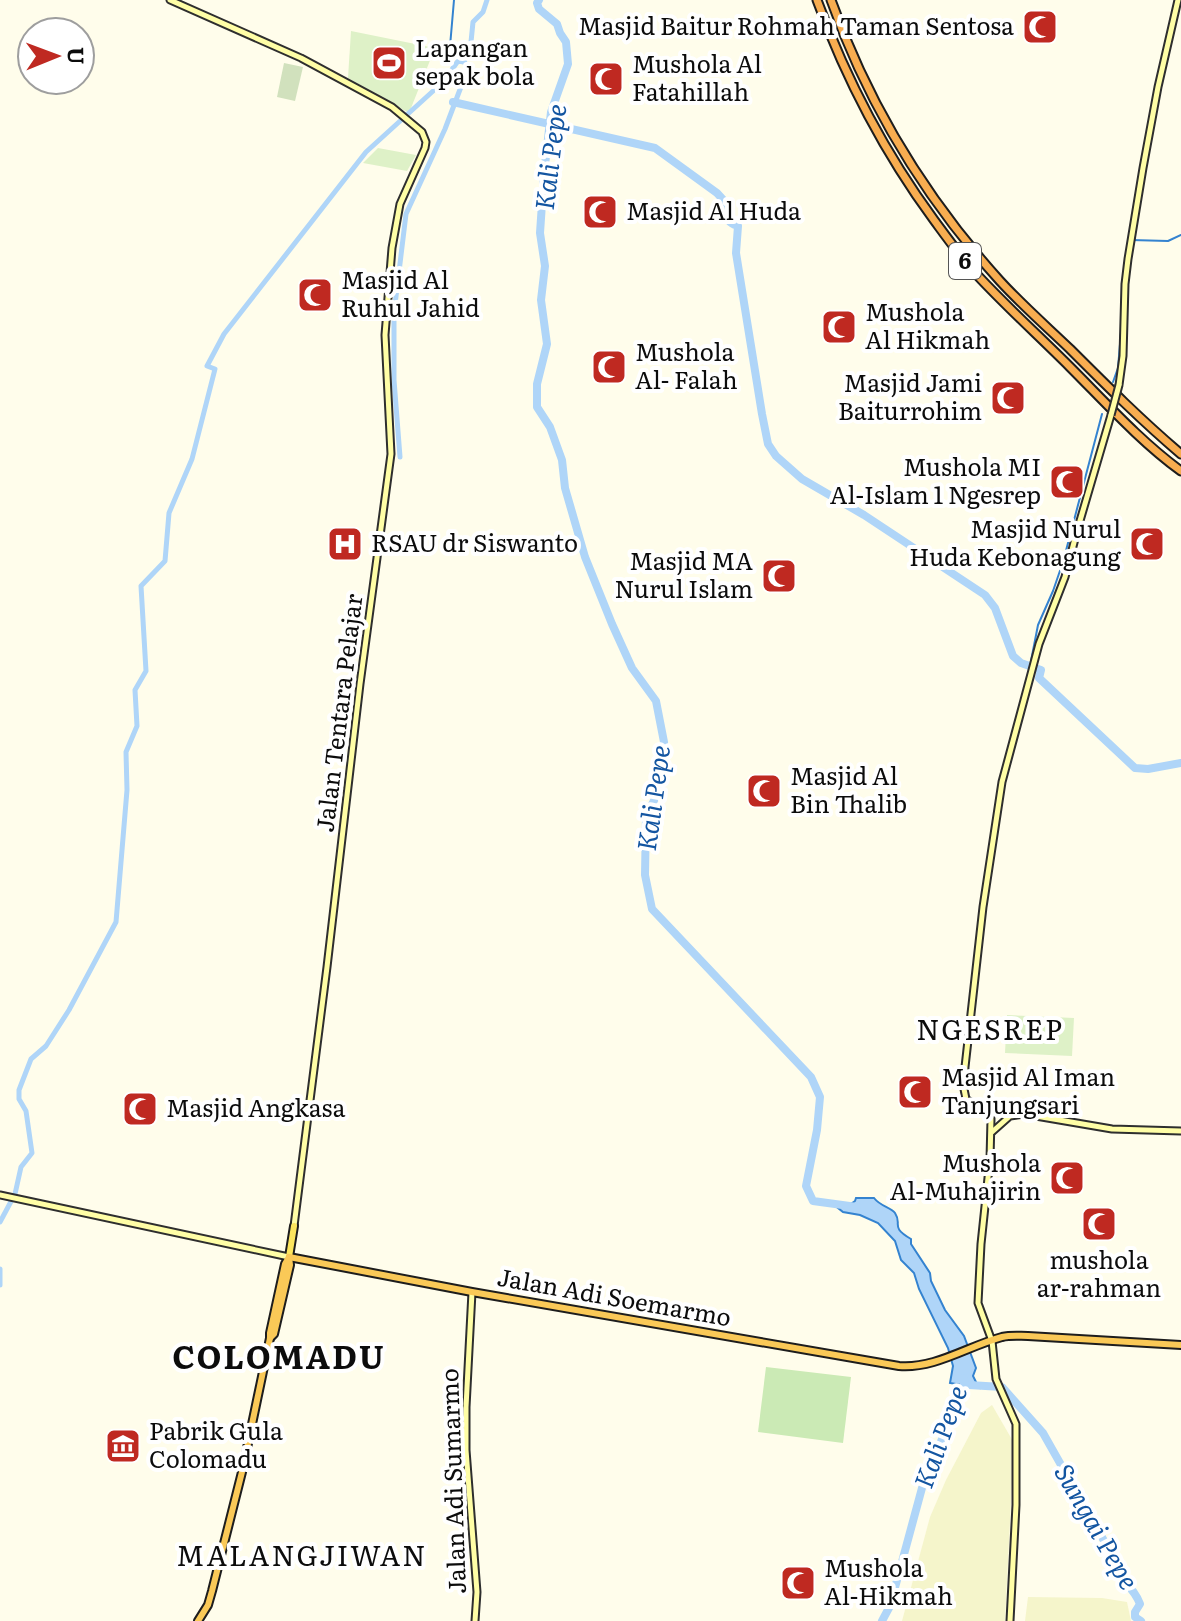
<svg xmlns="http://www.w3.org/2000/svg" width="1181" height="1621" font-family="Literata,serif">
	<style>
		.farmland { fill: #f5f5cb }
		.green { fill: #cbeab5 }
		.cemetery { fill: #d1e1bd }
		.pitch { fill: #def1c7 }
		.water { fill: #afd5f8; stroke: #3483d0; stroke-width: 2 }
		.lines { fill: none; stroke-linecap: round; stroke-linejoin: round }
		.stream { stroke: #3483d0; stroke-width: 2 }
		.canal { stroke: #afd5f8; stroke-width: 5 }
		.river { stroke: #afd5f8; stroke-width: 8 }
		.tertiary-casing { stroke: #3f3f3f; stroke-width: 8 }
		.secondary-casing { stroke: #2e2e2e; stroke-width: 9 }
		.primary-casing { stroke: #1d1d1d; stroke-width: 10 }
		.trunk-casing { stroke: #1d1d1d; stroke-width: 10 }
		.motorway-casing { stroke: #1d1d1d; stroke-width: 11 }
		.tertiary { stroke: #fff; stroke-width: 4 }
		.secondary { stroke: #fffea6; stroke-width: 5 }
		.primary { stroke: #fce55e; stroke-width: 6 }
		.trunk { stroke: #fac957; stroke-width: 6 }
		.motorway { stroke: #f8ad50; stroke-width: 7 }
		.secondary-bridge-casing { stroke: #2e2e2e; stroke-width: 9; stroke-linecap: butt }
		.secondary-bridge { stroke: #fffea6; stroke-width: 5 }
		.labels { text-anchor: middle; stroke-width: 8; stroke-linejoin: round; paint-order: stroke }
		.shield { fill: #fff; stroke: #555; stroke-width: 2 }
		.shield-label { font-size: 22px; font-weight: bold; fill: #0c0c0c }
		.poi-label { font-size: 24px; fill: #0c0c0c; stroke: #fff; text-anchor: start }
		.street-label { font-size: 24px; fill: #0c0c0c; stroke: #fff }
		.water-label { font-size: 26px; font-style: italic; fill: #1355a1; stroke: #fff }
		.quarter-label { font-size: 28px; letter-spacing: 2px; fill: #0c0c0c; stroke: #fff }
		.district-label { font-size: 32px; font-weight: bold; letter-spacing: 2px; fill: #0c0c0c; stroke: #fff }
	</style>
	<rect width="100%" height="100%" fill="#fffdeb"/>
	<g class="farmland">
		<path d="M 992,1405 L 1014,1443 L 1005,1621 L 902,1621 L 930,1517 L 946,1480 L 981,1413 Z"/>
		<path d="M 1028,1597 L 1102,1598 L 1127,1602 L 1131,1621 L 1025,1621 Z"/>
	</g>
	<path class="green" d="M 766,1367 L 851,1377 L 843,1443 L 758,1432 Z"/>
	<path class="cemetery" d="M 284,63 L 303,67 L 295,101 L 277,97 Z"/>
	<g class="pitch">
		<path d="M 351,31 L 435,48 L 409,113 L 348,78 Z"/>
		<path d="M 378,148 L 416,155 L 407,171 L 363,163 Z"/>
		<path d="M 1007,1015 L 1074,1018 L 1072,1056 L 1005,1053 Z"/>
	</g>
	<path class="water" d="M 856,1198 L 874,1198 C 881,1207 891,1207 895,1213 C 903,1225 889,1226 911,1239 L 911,1244 L 930,1273 L 931,1281 L 945,1310 L 964,1336 L 976,1368 L 973,1376 L 979,1388 L 950,1383 L 953,1366 L 948,1348 L 919,1289 L 914,1273 L 901,1260 L 895,1241 L 878,1223 L 860,1215 L 843,1212 L 838,1208 L 848,1206 L 855,1201 Z"/>
	<g class="lines">
		<g class="stream">
			<path d="M 454,0 L 449,58 L 456,65"/>
			<path d="M 1131,240 L 1168,241 L 1181,235"/>
			<path d="M 1125,265 L 1128,244"/>
			<path d="M 1113,382 L 1118,368 L 1122,320"/>
			<path d="M 1030,666 L 1038,625 L 1053,591 L 1063,562 L 1102,414"/>
		</g>
		<g class="canal">
			<path d="M 400,457 L 394,380 L 394,313 L 406,214 L 445,129 L 467,71 L 467,65 L 464,62 L 471,42 L 473,22 L 483,12 L 487,0"/>
			<path d="M 0,1222 L 15,1194 L 21,1167 L 32,1153 L 26,1111 L 19,1099 L 19,1090 L 31,1059 L 46,1046 L 69,1010 L 116,922 L 127,790 L 126,752 L 137,726 L 135,690 L 146,671 L 141,586 L 165,561 L 169,513 L 192,459 L 215,369 L 207,366 L 224,334 L 366,152 L 443,82 L 458,61 L 464,62"/>
			<path d="M 0,1269 L 0,1285"/>
		</g>
		<g class="river">
			<path d="M 539,0 L 537,3 L 539,9 L 557,24 L 560,33 L 566,42 L 568,64 L 551,112 L 544,174 L 540,233 L 545,266 L 541,300 L 547,344 L 537,384 L 537,407 L 550,427 L 562,460 L 565,488 L 585,557 L 612,624 L 632,668 L 656,701 L 664,742 L 660,788 L 646,817 L 645,875 L 652,909 L 811,1077 L 820,1097 L 817,1130 L 806,1186 L 813,1201 L 857,1207"/>
			<path d="M 453,102 L 655,148 L 717,193 L 728,205 C 731,217 722,221 738,226 L 736,253 L 762,414 L 768,444 L 776,456 L 802,479 L 864,515 L 985,595 L 995,608 L 1013,656 L 1021,663 L 1041,670 L 1039,678 L 1135,768 L 1148,769 L 1181,763"/>
			<path d="M 969,1385 L 1002,1387 L 1043,1433 L 1116,1562 L 1115,1570 C 1124,1583 1134,1588 1140,1604 L 1135,1612 L 1135,1617 L 1141,1621"/>
			<path d="M 882,1621 L 890,1606 L 922,1488 L 964,1385 L 964,1378"/>
		</g>
		<defs>
			<path id="tertiary" d="M 989,1109 L 1022,1113"/>
			<g id="secondary">
				<path d="M 170,0 L 301,58 L 392,107 L 422,132 L 426,142 L 425,148 L 400,204 L 392,248 L 385,335 L 391,454 L 360,684 L 327,967 L 294,1226"/>
				<path d="M 1119,385 L 1123,356 L 1125,284 L 1128,259 L 1143,168 L 1158,87 L 1178,0"/>
				<path d="M 992,1132 L 1010,1116 L 1024,1114 L 1112,1129 L 1181,1131"/>
				<path d="M 0,1195 L 289,1257"/>
				<path d="M 472,1292 L 466,1407 L 466,1450 L 477,1592 L 475,1621"/>
				<path d="M 1010,1621 L 1016,1505 L 1016,1424 L 996,1379 L 992,1341 L 978,1303 L 981,1244 L 990,1159 L 991,1119 L 989,1109 L 975,1105 L 966,1099 L 964,1089 L 965,1067 L 983,907 L 1002,782 L 1039,644 L 1065,577 L 1077,531 L 1111,415"/>
			</g>
			<path id="primary" d="M 289,1257 L 294,1226"/>
			<g id="trunk">
				<path d="M 289,1257 L 472,1292 L 899,1366 C 935,1369 968,1346 1002,1337 C 1011,1335 1019,1336 1028,1336 L 1181,1345"/>
				<path d="M 270,1338 L 274,1334 L 290,1265 L 289,1257"/>
				<path d="M 198,1621 L 208,1605 L 212,1591 L 242,1472 L 270,1338 L 270,1333 L 285,1264 L 289,1257"/>
			</g>
			<g id="motorway">
				<path d="M 817,0 C 846,79 884,152 934,220 C 948,239 962,259 979,277 C 1008,308 1040,337 1070,367 C 1105,402 1141,442 1181,471"/>
				<path d="M 831,0 C 868,104 926,199 1000,281 C 1022,305 1047,327 1070,349 C 1106,385 1142,421 1181,454"/>
			</g>
		</defs>
		<use href="#tertiary" class="tertiary-casing"/>
		<use href="#secondary" class="secondary-casing"/>
		<use href="#primary" class="primary-casing"/>
		<use href="#trunk" class="trunk-casing"/>
		<use href="#motorway" class="motorway-casing"/>
		<use href="#tertiary" class="tertiary"/>
		<use href="#secondary" class="secondary"/>
		<use href="#primary" class="primary"/>
		<use href="#trunk" class="trunk"/>
		<use href="#motorway" class="motorway"/>
		<defs>
			<path id="secondary-bridge" d="M 1111,415 L 1119,385"/>
		</defs>
		<use href="#secondary-bridge" class="secondary-bridge-casing"/>
		<use href="#secondary-bridge" class="secondary-bridge"/>
	</g>
	<defs>
		<symbol id="mosque-square" viewBox="-11 -11 22 22"><rect x="-9" y="-9" width="18" height="18" rx="4" fill="#bf2921" stroke="#fff"/><path d="M3.5-4.9A6 6 0 1 0 3.5 4.9A5 5 0 1 1 3.5-4.9Z" fill="#fff"/></symbol>
		<symbol id="stadium-square" viewBox="-11 -11 22 22"><rect x="-9" y="-9" width="18" height="18" rx="4" fill="#bf2921" stroke="#fff"/><path d="M0-5a6.5 5 0 1 0 0 10a6.5 5 0 1 0 0-10ZM-3.5-1.8h7v3.6h-7Z" fill="#fff"/></symbol>
		<symbol id="hospital-square" viewBox="-11 -11 22 22"><rect x="-9" y="-9" width="18" height="18" rx="4" fill="#bf2921" stroke="#fff"/><path d="M-5-5h3v3.5h4V-5h3V5h-3V1.5h-4V5h-3Z" fill="#fff"/></symbol>
		<symbol id="museum-square" viewBox="-11 -11 22 22"><rect x="-9" y="-9" width="18" height="18" rx="4" fill="#bf2921" stroke="#fff"/><path d="M0-6L6-3V-2H-6V-3ZM-5-1h2V3h-2ZM-1-1h2V3h-2ZM3-1h2V3H3ZM-6 4H6V6H-6Z" fill="#fff"/></symbol>
	</defs>
	<g fill-rule="evenodd">
		<use href="#mosque-square" x="1020" y="7" width="40" height="40"/>
		<use href="#stadium-square" x="369" y="43" width="40" height="40"/>
		<use href="#mosque-square" x="586" y="59" width="40" height="40"/>
		<use href="#mosque-square" x="580" y="192" width="40" height="40"/>
		<use href="#mosque-square" x="295" y="275" width="40" height="40"/>
		<use href="#mosque-square" x="819" y="307" width="40" height="40"/>
		<use href="#mosque-square" x="589" y="347" width="40" height="40"/>
		<use href="#mosque-square" x="988" y="378" width="40" height="40"/>
		<use href="#mosque-square" x="1047" y="462" width="40" height="40"/>
		<use href="#hospital-square" x="325" y="524" width="40" height="40"/>
		<use href="#mosque-square" x="1127" y="524" width="40" height="40"/>
		<use href="#mosque-square" x="759" y="556" width="40" height="40"/>
		<use href="#mosque-square" x="744" y="771" width="40" height="40"/>
		<use href="#mosque-square" x="895" y="1072" width="40" height="40"/>
		<use href="#mosque-square" x="120" y="1089" width="40" height="40"/>
		<use href="#mosque-square" x="1047" y="1158" width="40" height="40"/>
		<use href="#mosque-square" x="1079" y="1204" width="40" height="40"/>
		<use href="#museum-square" x="103" y="1426" width="40" height="40"/>
		<use href="#mosque-square" x="778" y="1563" width="40" height="40"/>
	</g>
	<g class="labels">
		<rect class="shield" x="949" y="243" width="32" height="36" rx="6"/>
		<g class="shield-label">
			<text x="965" y="269">6</text>
		</g>
		<g class="poi-label">
			<text x="1014" y="35" text-anchor="end">Masjid Baitur Rohmah Taman Sentosa</text>
			<text x="415" y="57">Lapangan<tspan x="415" dy="28">sepak bola</tspan></text>
			<text x="632" y="73">Mushola Al<tspan x="632" dy="28">Fatahillah</tspan></text>
			<text x="626" y="220">Masjid Al Huda</text>
			<text x="341" y="289">Masjid Al<tspan x="341" dy="28">Ruhul Jahid</tspan></text>
			<text x="865" y="321">Mushola<tspan x="865" dy="28">Al Hikmah</tspan></text>
			<text x="635" y="361">Mushola<tspan x="635" dy="28">Al- Falah</tspan></text>
			<text x="982" y="392" text-anchor="end">Masjid Jami<tspan x="982" dy="28">Baiturrohim</tspan></text>
			<text x="1041" y="476" text-anchor="end">Mushola MI<tspan x="1041" dy="28">Al-Islam 1 Ngesrep</tspan></text>
			<text x="1121" y="538" text-anchor="end">Masjid Nurul<tspan x="1121" dy="28">Huda Kebonagung</tspan></text>
			<text x="371" y="552">RSAU dr Siswanto</text>
			<text x="753" y="570" text-anchor="end">Masjid MA<tspan x="753" dy="28">Nurul Islam</tspan></text>
			<text x="790" y="785">Masjid Al<tspan x="790" dy="28">Bin Thalib</tspan></text>
			<text x="941" y="1086">Masjid Al Iman<tspan x="941" dy="28">Tanjungsari</tspan></text>
			<text x="166" y="1117">Masjid Angkasa</text>
			<text x="1041" y="1172" text-anchor="end">Mushola<tspan x="1041" dy="28">Al-Muhajirin</tspan></text>
			<text x="1099" y="1269" text-anchor="middle">mushola<tspan x="1099" dy="28">ar-rahman</tspan></text>
			<text x="149" y="1440">Pabrik Gula<tspan x="149" dy="28">Colomadu</tspan></text>
			<text x="824" y="1577">Mushola<tspan x="824" dy="28">Al-Hikmah</tspan></text>
		</g>
		<g class="street-label">
			<text transform="translate(340 713) rotate(-83)" y="8">Jalan Tentara Pelajar</text>
			<text transform="translate(614 1298) rotate(10)" y="8">Jalan Adi Soemarmo</text>
			<text transform="translate(454 1481) rotate(-92)" y="8">Jalan Adi Sumarmo</text>
		</g>
		<g class="water-label">
			<text transform="translate(551 157) rotate(-83)" y="9">Kali Pepe</text>
			<text transform="translate(654 798) rotate(-82)" y="9">Kali Pepe</text>
			<text transform="translate(941 1437) rotate(-70)" y="9">Kali Pepe</text>
			<text transform="translate(1096 1527) rotate(60)" y="9">Sungai Pepe</text>
		</g>
		<g class="quarter-label">
			<text x="990" y="1040">NGESREP</text>
			<text x="302" y="1566">MALANGJIWAN</text>
		</g>
		<g class="district-label">
			<text x="279" y="1369">COLOMADU</text>
		</g>
	</g>
	<g transform="translate(56 56) rotate(89)"><circle r="38" fill="#ffffff" stroke="#9e9e9e" stroke-width="2"/>
	<path d="M0-6L14 30L0 20L-14 30Z" fill="#bf2921"/>
	<text y="-12" font-size="22" font-weight="bold" text-anchor="middle" fill="#0c0c0c">U</text>
	</g>
</svg>
